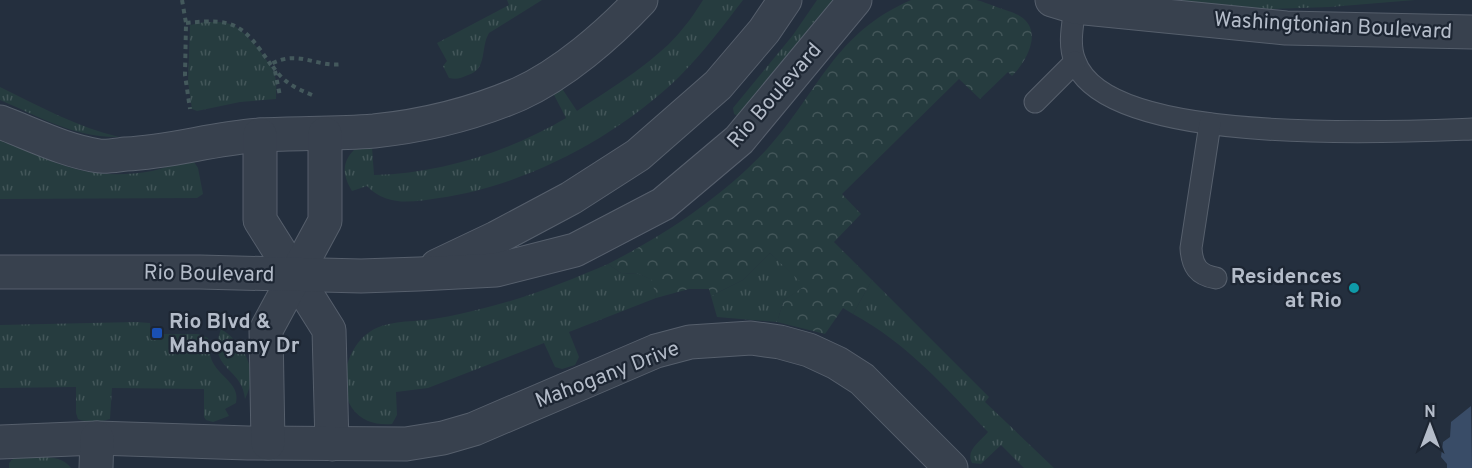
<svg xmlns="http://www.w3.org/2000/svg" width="1472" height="468" font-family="Overpass,sans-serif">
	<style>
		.grass { fill: url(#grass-tufts) }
		.forest { fill: url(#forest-crowns) }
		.water { fill: #394c67 }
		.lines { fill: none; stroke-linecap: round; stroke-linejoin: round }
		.service-casing { stroke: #565f6c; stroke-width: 23 }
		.minor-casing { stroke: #565f6c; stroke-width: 35 }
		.tertiary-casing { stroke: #565f6c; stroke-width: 35 }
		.path { stroke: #44595c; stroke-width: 4; stroke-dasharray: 4.5 4.5; stroke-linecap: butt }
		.service { stroke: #38414e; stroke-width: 21 }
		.minor { stroke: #38414e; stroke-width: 33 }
		.tertiary { stroke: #38414e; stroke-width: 33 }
		.culture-dot { fill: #0f9aa8; stroke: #1d2633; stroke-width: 2 }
		.transit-dot { fill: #1a4fb4; stroke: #1d2633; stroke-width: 2 }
		.labels { text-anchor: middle; stroke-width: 4.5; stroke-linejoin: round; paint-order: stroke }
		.street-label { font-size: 21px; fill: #b4bcc9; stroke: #1d2633 }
		.poi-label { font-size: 21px; font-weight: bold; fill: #b4bcc9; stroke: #1d2633; text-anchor: end }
	</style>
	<defs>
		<pattern id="grass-tufts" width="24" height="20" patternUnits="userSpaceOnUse" patternTransform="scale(1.5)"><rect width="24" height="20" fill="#263c3f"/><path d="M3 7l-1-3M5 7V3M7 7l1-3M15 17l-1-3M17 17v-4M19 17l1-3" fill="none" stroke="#435659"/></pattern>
		<pattern id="forest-crowns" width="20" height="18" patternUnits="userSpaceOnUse" patternTransform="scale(1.5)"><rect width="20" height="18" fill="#263c3f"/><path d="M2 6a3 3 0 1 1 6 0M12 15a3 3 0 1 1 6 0" fill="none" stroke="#435659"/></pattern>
	</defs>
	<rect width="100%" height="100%" fill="#242f3e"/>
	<g class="grass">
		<path d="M 507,0 L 542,0 L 489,33 C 480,48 488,69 468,75 C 461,78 457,80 449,78 L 443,66 L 447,61 L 437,43 L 509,5 Z"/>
		<path d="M 703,0 L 743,0 C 723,26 703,53 679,77 C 617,137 525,186 439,198 C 413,202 387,207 367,186 L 352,191 C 341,173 342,160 358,146 L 372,147 L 374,175 C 442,173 508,152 566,118 L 553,93 L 561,87 L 577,111 C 610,89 661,58 684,27 C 691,19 697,9 703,0 Z"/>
		<path d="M 817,0 L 839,0 L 813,23 L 776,74 L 738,116 L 734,114 L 733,108 L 793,35 Z"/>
		<path d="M 1169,0 L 1415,0 L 1330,7 L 1270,9 Z"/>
		<path d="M 205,22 C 214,22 224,21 233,25 C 246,32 271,62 275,76 C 277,83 276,91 276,99 L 240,102 L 197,111 L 192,109 L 188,82 L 190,25 Z"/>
		<path d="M 0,87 C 39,106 77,127 119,137 C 75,138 40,117 0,100 Z"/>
		<path d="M 0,139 C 55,163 89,182 152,171 C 166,168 179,162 192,159 L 198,168 L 203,194 L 197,198 L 0,199 Z"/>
		<path d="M 770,253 L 806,286 L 784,300 L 777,322 L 717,317 L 711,296 L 743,280 Z"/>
		<path d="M 608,264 L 621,273 L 639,274 L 653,280 L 656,298 L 569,332 L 579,357 L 575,365 L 562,369 L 555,367 L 544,343 L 428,388 L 396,392 L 397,415 L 392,424 C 376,425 362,422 352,408 C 336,384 348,345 371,331 C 388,320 414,322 433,319 C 453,316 473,311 492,306 C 532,296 570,280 608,264 Z"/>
		<path d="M 872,280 L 989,397 L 985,402 L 1054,468 L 1024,468 L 1001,445 L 981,464 L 972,463 C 965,450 981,441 988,432 C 947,389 907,343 853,314 Z"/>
		<path d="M 136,322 L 150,323 L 151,340 L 159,339 L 159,334 L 198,334 L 208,338 C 209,347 209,358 215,366 C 223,378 240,386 236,403 L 225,409 L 229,416 L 213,422 L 206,420 L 204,417 L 204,389 L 112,388 L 110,419 C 102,422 86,423 78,419 L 76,413 L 76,387 L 0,388 L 0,325 Z"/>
		<path d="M 221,329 C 246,345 259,372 245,399 C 242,366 206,370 221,329 Z"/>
		<path d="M 14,458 C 32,458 60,452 71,468 L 9,468 L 9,463 Z"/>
	</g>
	<path class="forest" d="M 911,0 C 931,0 957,0 976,0 C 982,1 988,4 994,6 C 1004,10 1016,12 1024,19 C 1042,35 1025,63 1012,76 L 1008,72 L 980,99 L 959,79 L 842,194 L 861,214 L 834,242 L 872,280 L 853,314 L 843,308 L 825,334 L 777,322 L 784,300 L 805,286 L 770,253 L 743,280 L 711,296 L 709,289 L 689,289 L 656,298 L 652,280 L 639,274 L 621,273 L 608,264 C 666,234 722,197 767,149 C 819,92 833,34 911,0 Z"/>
	<path class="water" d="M 1471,406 L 1472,468 L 1447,468 L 1447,464 L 1441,457 L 1443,442 L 1450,437 L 1451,422 Z"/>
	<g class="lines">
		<defs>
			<g id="service">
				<path d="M 1075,7 C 1073,24 1068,44 1075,61 C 1106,147 1395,132 1472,129"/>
				<path d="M 1035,102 L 1075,62"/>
				<path d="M 1210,124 L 1191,248 C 1192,266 1198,275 1216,278"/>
			</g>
			<g id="minor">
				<path d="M 0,122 C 32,134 65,151 99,156 C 107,157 117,155 126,154 C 171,152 215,138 261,135 C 299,133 336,134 374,131 C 423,126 475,113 519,94 C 563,74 608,35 641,0"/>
				<path d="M 260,135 L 260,220 L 329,330 L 332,444"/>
				<path d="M 0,442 L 97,438 L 248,443 L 406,444 L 443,438 L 474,429 L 656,351 L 690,342 L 751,338 L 780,342 L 809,350 L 837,363 L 862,379 L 951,468"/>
				<path d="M 268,443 L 266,330 L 325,221 L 325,134"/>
				<path d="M 96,468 L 97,438"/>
			</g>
			<g id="tertiary">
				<path d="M 1052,0 L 1075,7 L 1286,28 L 1472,32"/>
				<path d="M 437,266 L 496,238 L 571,198 L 638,155 L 718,85 L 764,31 L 785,0"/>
				<path d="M 0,272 L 200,272 L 361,276 L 419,274 L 496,270 L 575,250 L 663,204 L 739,140 L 855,0"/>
			</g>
		</defs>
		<use href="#service" class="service-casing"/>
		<use href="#minor" class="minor-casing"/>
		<use href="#tertiary" class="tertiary-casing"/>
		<g class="path">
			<path d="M 182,0 L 186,23 L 185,75 L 190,109"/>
			<path d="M 186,23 C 235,18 243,24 271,65"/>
			<path d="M 275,71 L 280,96"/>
			<path d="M 312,95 C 293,87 283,82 271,64 C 299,49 316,68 343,64"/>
		</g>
		<use href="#service" class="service"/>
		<use href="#minor" class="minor"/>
		<use href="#tertiary" class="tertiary"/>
	</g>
	<circle class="culture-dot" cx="1354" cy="288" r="6"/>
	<rect class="transit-dot" x="151" y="327" width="12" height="12" rx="3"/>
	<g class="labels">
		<g class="street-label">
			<text transform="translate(1333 25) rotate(3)" y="7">Washingtonian Boulevard</text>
			<text transform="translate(774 95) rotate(-49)" y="7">Rio Boulevard</text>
			<text transform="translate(209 273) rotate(1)" y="7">Rio Boulevard</text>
			<text transform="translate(607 374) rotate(-21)" y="7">Mahogany Drive</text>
		</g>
		<g class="poi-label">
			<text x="1342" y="283">Residences<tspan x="1342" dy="24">at Rio</tspan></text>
			<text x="169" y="328" text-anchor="start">Rio Blvd &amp;<tspan x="169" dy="24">Mahogany Dr</tspan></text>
		</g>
	</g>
	<g transform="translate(1430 426)" stroke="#1d2633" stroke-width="4.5" paint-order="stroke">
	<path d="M0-4.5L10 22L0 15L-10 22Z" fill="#b4bcc9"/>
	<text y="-9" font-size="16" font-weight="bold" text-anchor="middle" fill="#b4bcc9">N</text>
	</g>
</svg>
